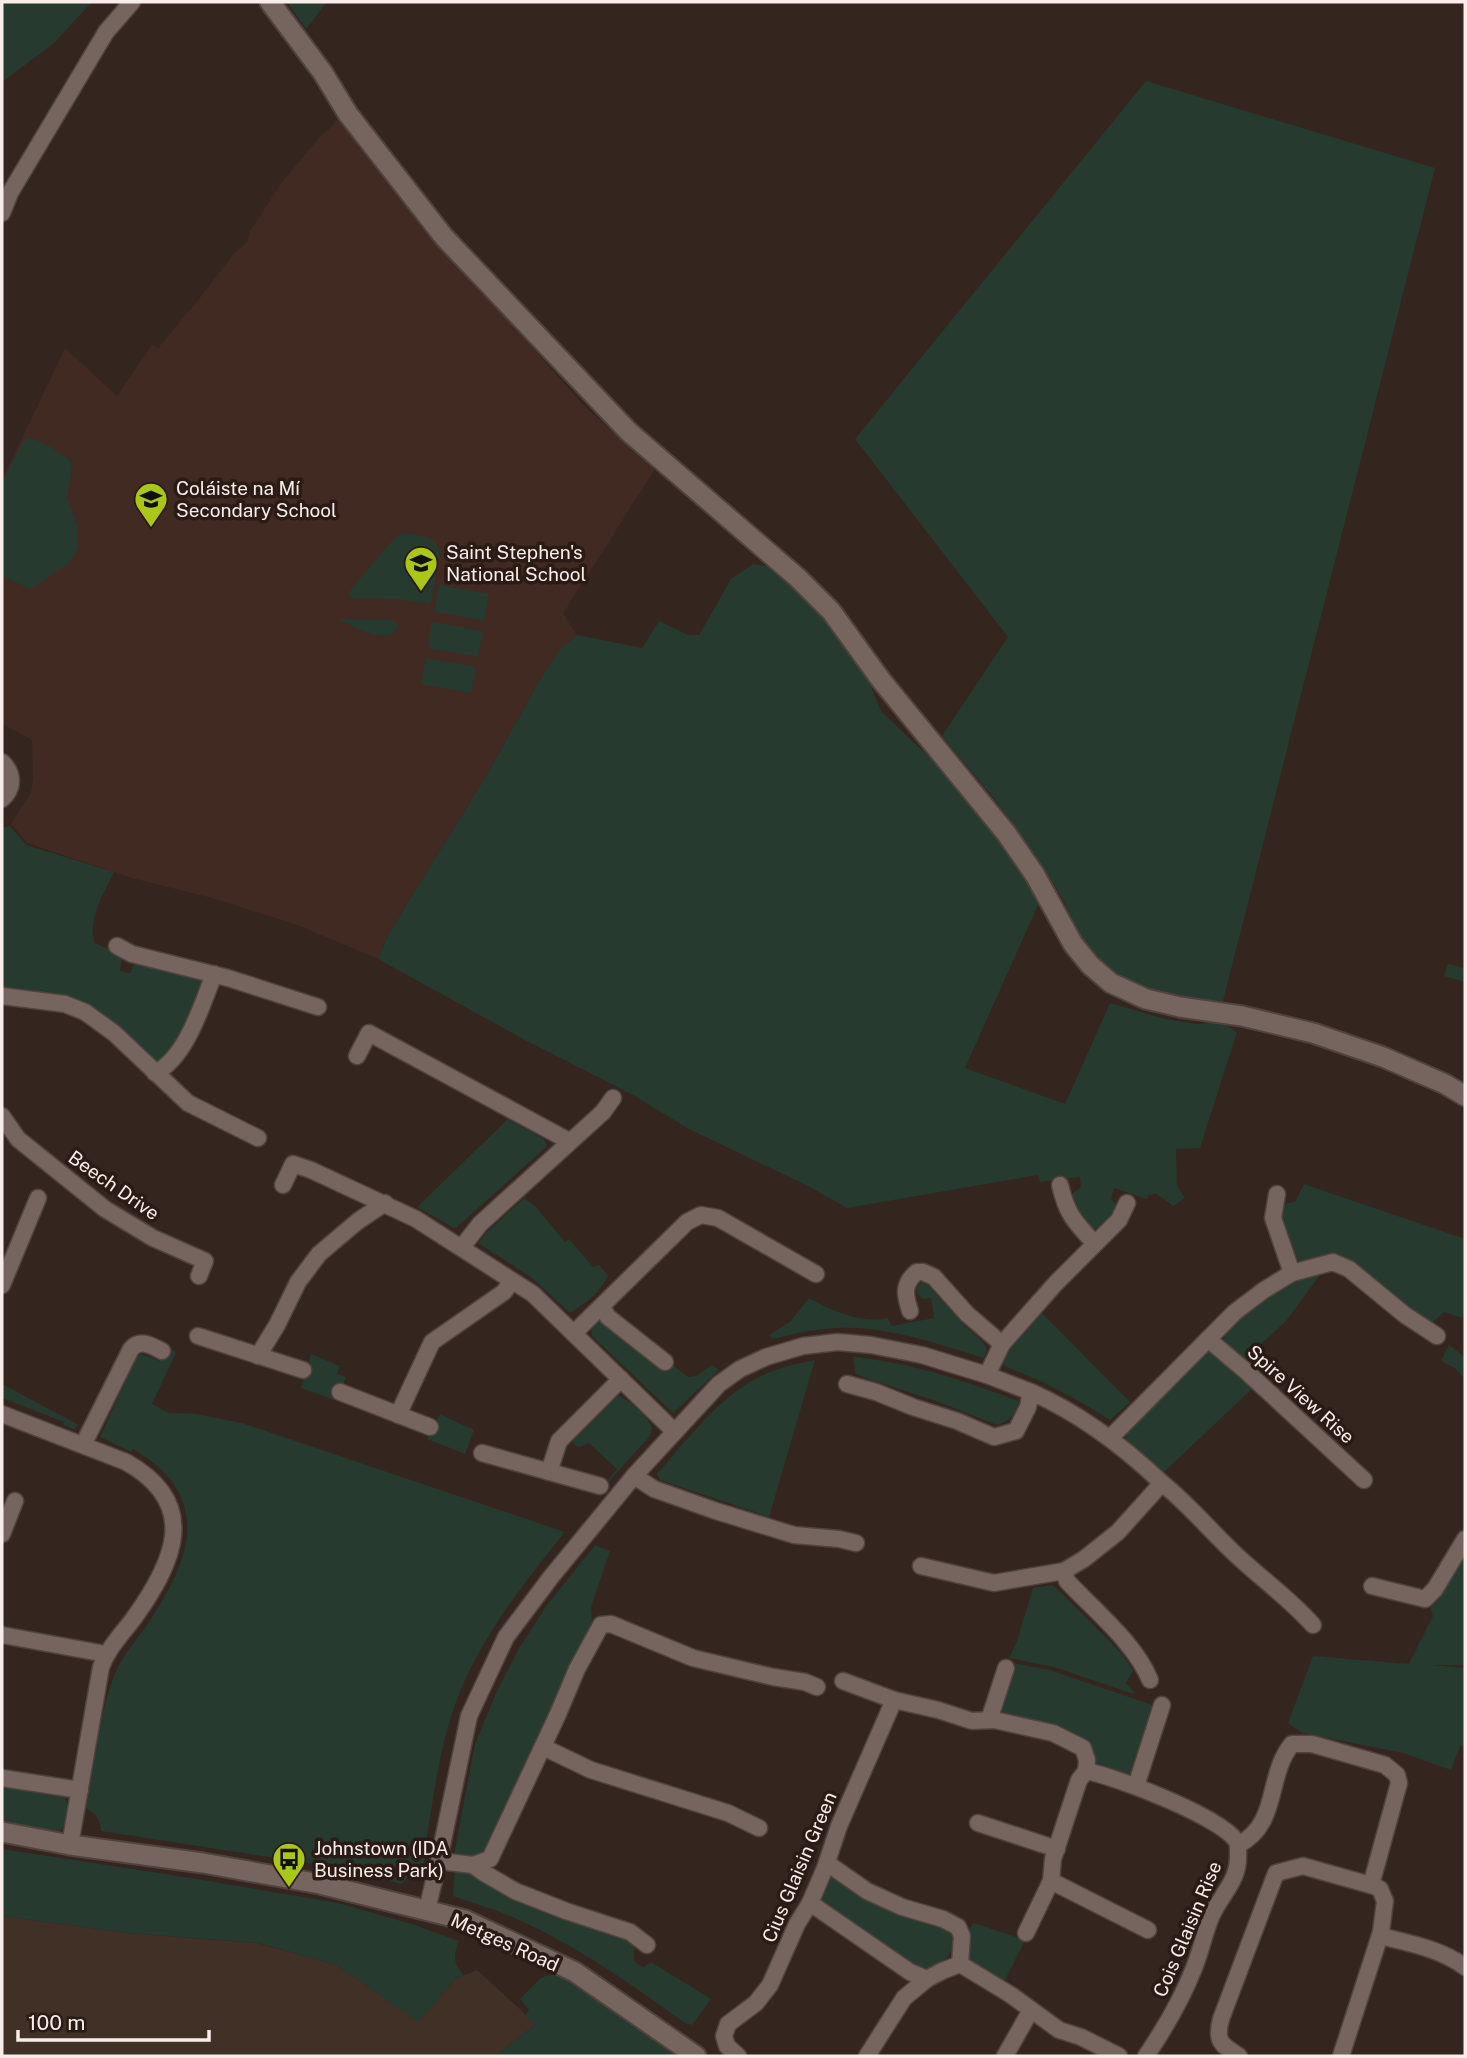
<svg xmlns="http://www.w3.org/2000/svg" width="1467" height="2058" font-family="'Public Sans',sans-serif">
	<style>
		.industrial { fill: #403026 }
		.built { fill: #402a22 }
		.green { fill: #263a30 }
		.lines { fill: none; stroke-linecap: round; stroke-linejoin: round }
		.minor-casing { stroke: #50433e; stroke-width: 19 }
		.tertiary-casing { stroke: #50433e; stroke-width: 23 }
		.minor { stroke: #76645e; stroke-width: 16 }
		.tertiary { stroke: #76645e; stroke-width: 19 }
		.labels { text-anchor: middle; stroke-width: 7; stroke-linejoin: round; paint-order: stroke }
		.poi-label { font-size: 19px; fill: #f8ede9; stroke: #2a1b15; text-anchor: start }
		.street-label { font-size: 19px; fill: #f8ede9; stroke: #2a1b15 }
	</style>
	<rect width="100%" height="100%" fill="#34251f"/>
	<path class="industrial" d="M 2,1916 L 127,1933 L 257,1943 L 337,1965 L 418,2021 L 455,1979 L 477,1970 L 536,2024 L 496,2056 L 2,2056 Z"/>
	<path class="built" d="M 341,113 L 447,251 L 585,407 L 655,469 L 563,614 L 577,635 L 560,649 L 539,681 L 488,773 L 389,933 L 378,959 L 297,925 L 212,898 L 132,878 L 27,843 L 11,824 L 31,792 L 33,779 L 32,740 L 2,724 L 2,480 L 65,348 L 117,396 L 152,345 L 158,348 L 202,295 L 235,252 L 247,242 L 250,231 L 282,182 L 318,139 L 334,124 Z"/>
	<g class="green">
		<path d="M 2,2 L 92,2 L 53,44 L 2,82 Z"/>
		<path d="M 287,2 L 327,2 L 306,29 Z"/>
		<path d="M 1146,81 L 1435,168 L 1223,1001 C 1173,1001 1121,986 1088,947 C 1076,934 1071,915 1063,900 C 1051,878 1035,857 1022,837 C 998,801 969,769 942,736 L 1008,637 L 855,439 Z"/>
		<path d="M 26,439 C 41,438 59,452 71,461 L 72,469 L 67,497 L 78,528 L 78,549 L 69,563 L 30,589 L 2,576 L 2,482 L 22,443 Z"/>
		<path d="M 401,533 C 418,535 433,534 440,551 L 431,604 L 396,599 L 352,598 L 349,596 L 351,589 L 391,542 Z"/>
		<path d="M 753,564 L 773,567 L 816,611 L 865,672 L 881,711 L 931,759 L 993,832 C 1000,844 1011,851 1018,863 C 1026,876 1031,890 1039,903 L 965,1068 L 1065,1104 L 1110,1003 L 1165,1019 L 1196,1024 L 1220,1022 L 1237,1032 L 1200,1148 L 1176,1149 L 1177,1186 L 1185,1198 L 1173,1206 L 1157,1194 L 1148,1195 L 1147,1199 L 1114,1188 L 1111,1198 L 1119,1209 L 1102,1227 L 1092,1229 L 1084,1222 L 1071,1200 L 1073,1193 L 1081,1187 L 1080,1177 L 1040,1182 L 1038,1175 L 847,1208 L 806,1185 L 689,1129 L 633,1095 L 525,1040 L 378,959 L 389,933 L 488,773 L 539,681 L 560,649 L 577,635 L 642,648 L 659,621 L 688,635 L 699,635 L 731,579 Z"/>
		<path d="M 439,585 L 489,594 L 484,621 L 434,611 Z"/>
		<path d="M 337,619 L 391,620 L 397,624 L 397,627 L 394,633 C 376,642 353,626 337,619 Z"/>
		<path d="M 432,622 L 483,631 L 478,657 L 428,648 Z"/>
		<path d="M 426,658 L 476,667 L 471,693 L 421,684 Z"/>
		<path d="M 10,826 L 26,845 L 114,872 C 104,893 87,920 95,943 L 110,950 L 122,959 L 120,971 L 130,973 L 133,966 L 140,963 L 204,979 L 183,1034 L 162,1062 L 152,1059 L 130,1038 L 15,991 L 2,988 L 2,828 Z"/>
		<path d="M 1448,964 L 1465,968 L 1465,982 L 1444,976 Z"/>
		<path d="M 508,1119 L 544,1139 L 547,1145 L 545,1148 L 457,1227 L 454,1228 L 417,1207 Z"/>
		<path d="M 1304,1184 L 1465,1239 L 1465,1312 L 1462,1318 L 1444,1312 L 1432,1323 L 1420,1320 L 1334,1257 L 1321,1257 L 1299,1262 L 1280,1221 L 1280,1212 L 1287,1203 L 1295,1202 Z"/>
		<path d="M 524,1198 L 535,1206 L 565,1242 L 569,1239 L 593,1267 L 599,1265 L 608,1275 C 602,1291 585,1304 570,1313 L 531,1277 L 478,1243 L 486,1233 Z"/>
		<path d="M 1323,1271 L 1286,1321 L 1244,1360 L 1223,1341 C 1228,1314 1295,1274 1323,1271 Z"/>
		<path d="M 922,1282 L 928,1285 L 965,1326 L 984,1343 L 987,1350 L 984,1358 C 937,1344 886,1325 836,1328 C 815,1329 793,1334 773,1339 L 769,1335 L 790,1322 L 809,1298 C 832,1311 862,1324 888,1318 L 891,1326 L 934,1318 L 931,1298 L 923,1299 L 916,1292 L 918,1286 Z"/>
		<path d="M 1039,1310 L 1130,1402 L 1110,1420 C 1074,1397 1043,1381 1002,1365 L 1013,1345 Z"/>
		<path d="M 599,1320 L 650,1357 L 665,1372 L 674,1366 L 688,1377 L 696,1376 L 712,1365 L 719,1370 L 673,1413 L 592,1336 L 591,1329 Z"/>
		<path d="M 168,1345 L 176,1353 L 152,1404 L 169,1413 L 197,1414 L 242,1423 L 565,1532 C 520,1588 471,1649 450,1720 C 438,1759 433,1801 426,1842 L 419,1844 L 416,1846 L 425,1856 L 422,1872 L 412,1872 L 402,1884 L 314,1864 L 101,1831 C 100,1819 96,1814 86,1808 C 94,1767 99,1714 114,1676 C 122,1655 137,1640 149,1622 C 183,1570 212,1513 155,1464 C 148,1458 140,1454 133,1449 L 131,1452 L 100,1437 L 135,1360 L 141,1354 L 160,1361 Z"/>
		<path d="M 1449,1345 L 1465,1357 L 1465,1379 L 1455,1368 L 1441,1361 Z"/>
		<path d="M 1215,1351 L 1255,1386 L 1164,1472 L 1127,1441 L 1124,1433 L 1204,1353 Z"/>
		<path d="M 311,1354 L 340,1366 L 337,1374 L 346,1377 L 337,1401 L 301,1388 Z"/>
		<path d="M 853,1357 C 910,1362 965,1381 1019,1401 C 1016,1414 1009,1421 997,1425 L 936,1401 L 865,1378 L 855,1373 Z"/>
		<path d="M 815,1360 L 769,1517 L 660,1480 L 657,1474 C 685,1442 712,1406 748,1383 C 767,1371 793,1364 815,1360 Z"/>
		<path d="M 2,1384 L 79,1425 L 74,1429 L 63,1425 L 64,1422 L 2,1398 Z"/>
		<path d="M 617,1395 C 626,1398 648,1416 651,1426 C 653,1430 651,1433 649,1437 L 594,1498 L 617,1469 L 589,1443 L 580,1447 L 576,1446 L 572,1441 L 573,1434 Z"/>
		<path d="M 440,1414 L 474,1430 L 465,1454 L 427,1439 Z"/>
		<path d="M 595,1545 L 610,1551 L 591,1607 L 592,1621 L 528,1764 L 486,1851 L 472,1858 L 454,1855 L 475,1744 L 497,1691 L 518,1650 L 547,1605 Z"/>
		<path d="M 1465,1553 L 1465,1665 L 1431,1665 L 1465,1668 L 1465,1747 L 1460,1746 L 1451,1770 L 1403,1753 L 1302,1733 L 1288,1723 L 1313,1656 L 1409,1664 L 1433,1616 L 1429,1603 L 1440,1596 Z"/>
		<path d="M 1053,1585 L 1121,1653 L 1133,1670 L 1126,1683 L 1134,1692 L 1133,1694 L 1054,1667 L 1009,1658 L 1016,1644 L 1033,1588 Z"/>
		<path d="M 1012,1663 L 1050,1670 L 1158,1707 L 1134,1770 L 1127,1775 L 1096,1766 L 1092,1761 L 999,1713 Z"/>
		<path d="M 2,1785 L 59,1794 L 65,1797 C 70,1810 69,1825 57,1833 L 2,1827 Z"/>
		<path d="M 2,1849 L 191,1878 L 338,1903 L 412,1924 L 459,1941 C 453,1955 453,1964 464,1975 L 455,1979 L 418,2022 L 337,1965 L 258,1943 L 127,1933 L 2,1916 Z"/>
		<path d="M 455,1866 L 632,1940 C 639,1953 626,1961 644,1967 L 651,1962 L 711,1999 L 692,2025 L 685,2023 C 632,1985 579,1947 519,1920 C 498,1910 475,1904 453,1896 Z"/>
		<path d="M 830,1873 L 943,1926 L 955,1935 C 951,1959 948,1957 931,1971 L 916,1968 L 819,1899 Z"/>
		<path d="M 974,1923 L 1025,1940 L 1004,1982 L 966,1958 L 967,1931 Z"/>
		<path d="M 551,1974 L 560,1976 L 619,2014 L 679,2056 L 496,2056 L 535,2025 L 525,2015 L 529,2010 L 520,1999 L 541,1978 Z"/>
	</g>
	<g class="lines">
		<defs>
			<g id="minor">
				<path d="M 2,213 L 10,193 L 106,32 L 132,2"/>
				<path d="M 2,762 C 14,774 14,788 2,799"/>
				<path d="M 117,946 L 132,954 L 228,978 L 318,1007"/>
				<path d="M 2,996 L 65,1004 L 85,1012 L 114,1033 L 188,1103 L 258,1138"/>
				<path d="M 357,1056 L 369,1033 L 569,1141"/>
				<path d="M 155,1073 C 186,1058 202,1005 214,974"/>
				<path d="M 2,1116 L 18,1139 L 105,1209 L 153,1238 L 205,1261 L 199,1276"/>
				<path d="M 283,1185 L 293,1164 L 311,1170 L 416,1219 L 533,1294 L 674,1431"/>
				<path d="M 1060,1185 C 1067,1215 1075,1222 1095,1244"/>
				<path d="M 1277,1194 L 1273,1218 L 1292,1273"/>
				<path d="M 462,1247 L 480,1224 L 603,1112 L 613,1098"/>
				<path d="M 2,1285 L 38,1198"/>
				<path d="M 602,1307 L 608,1317 L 665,1362"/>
				<path d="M 910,1311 C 905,1296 902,1284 917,1272 L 923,1272 L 934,1277 L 967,1314 L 1002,1344"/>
				<path d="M 574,1333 L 687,1222 L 701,1215 L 718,1218 L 816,1274"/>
				<path d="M 198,1336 L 303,1370"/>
				<path d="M 1208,1339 L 1248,1373 L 1364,1480"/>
				<path d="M 258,1356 L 277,1325 L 298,1282 L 319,1254 L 358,1221 L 385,1203"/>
				<path d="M 987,1375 L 1002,1344 L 1056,1283 L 1119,1220 L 1127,1203"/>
				<path d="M 847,1384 L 876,1392 L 913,1407 L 957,1421 L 994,1437 L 1016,1431 L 1028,1407 L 1031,1392 C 1081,1414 1122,1445 1162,1483 L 1118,1532 L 1084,1559 L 1064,1571 L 994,1583 L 921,1566"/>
				<path d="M 340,1392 L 430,1427"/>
				<path d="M 2,1414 L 126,1462 C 201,1504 174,1562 134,1618 C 122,1634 108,1648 101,1667 L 70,1845"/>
				<path d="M 398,1415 L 432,1342 L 504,1292 L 512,1281"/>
				<path d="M 1110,1438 L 1235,1312 L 1264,1290 L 1292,1273 L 1333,1262 L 1349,1269 L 1405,1315 L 1437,1336"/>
				<path d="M 83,1445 L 131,1349 C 140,1338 152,1346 162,1351"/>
				<path d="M 482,1453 L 600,1486"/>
				<path d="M 549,1472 L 559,1441 L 621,1379"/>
				<path d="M 634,1476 L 654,1489 L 716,1511 L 794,1535 L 839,1539 L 856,1543"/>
				<path d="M 1162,1483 C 1188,1504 1209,1529 1233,1552 C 1259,1577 1289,1598 1313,1625"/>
				<path d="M 2,1534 L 15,1501"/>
				<path d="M 1064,1571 L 1067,1581 C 1094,1610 1135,1643 1150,1680"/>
				<path d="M 1372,1586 L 1425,1599 L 1435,1589 L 1465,1539"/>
				<path d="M 2,1635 L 106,1654"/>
				<path d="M 843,1681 L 894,1700 L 938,1710 L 972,1721 L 994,1720 L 1053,1733 L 1083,1748 L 1087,1760 L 1086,1771 C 1114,1776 1228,1819 1238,1844 C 1238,1845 1238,1854 1238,1855 C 1239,1881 1221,1894 1211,1917 C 1204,1934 1201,1951 1194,1968 C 1182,1999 1165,2028 1146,2056"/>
				<path d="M 989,1720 L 1006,1668"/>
				<path d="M 543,1747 L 591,1770 L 728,1813 L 759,1828"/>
				<path d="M 2,1778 L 80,1790"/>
				<path d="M 1136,1786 L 1162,1705"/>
				<path d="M 978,1823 L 1057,1849"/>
				<path d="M 1238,1845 C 1280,1824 1266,1775 1292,1744 L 1312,1744 L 1385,1765 L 1397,1775 L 1399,1783 L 1371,1885"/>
				<path d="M 439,1861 L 473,1865 L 490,1859 L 558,1714 L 577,1669 L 601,1625 L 611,1624 L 693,1658 L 773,1677 L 805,1682 L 817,1687"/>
				<path d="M 827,1863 L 867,1891 L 902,1907 L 943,1919 L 958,1927 L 962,1936 L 960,1964"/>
				<path d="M 473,1865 L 484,1873 L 515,1891 L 566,1911 L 630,1932 L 647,1945"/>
				<path d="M 1051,1881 L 1148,1930"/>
				<path d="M 810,1903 L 910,1972 L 927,1979 L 942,1971 L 960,1964 L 1011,1995 L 1059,2030 L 1081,2037 L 1119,2056"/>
				<path d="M 427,1910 L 438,1864 L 469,1716 L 506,1637 L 551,1577 L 634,1476 L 719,1384 L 740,1369 L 766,1357 L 803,1346 L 838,1342 L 871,1345 L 922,1355 L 987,1375 L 1031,1392"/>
				<path d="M 1026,1933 L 1051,1881 L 1053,1859 L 1079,1780 L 1086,1771"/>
				<path d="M 1380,1936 C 1409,1943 1441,1949 1465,1967"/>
				<path d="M 738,2056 L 727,2046 L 724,2036 L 728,2024 L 756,2003 L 770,1985 L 797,1924 L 810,1903 L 825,1868 L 839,1826 L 894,1700"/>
				<path d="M 867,2056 L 904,1998 L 927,1979"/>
				<path d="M 1005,2056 L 1031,2010"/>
				<path d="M 1239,2056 C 1221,2045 1215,2041 1221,2019 L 1276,1873 L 1303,1866 L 1374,1886 L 1380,1889 L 1385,1901 L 1381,1932 L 1341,2056"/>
			</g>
			<g id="tertiary">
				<path d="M 270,2 L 323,73 L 348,114 L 444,237 L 629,432 L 798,578 L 831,611 L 881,680 L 1006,833 L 1035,875 L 1073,944 L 1090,965 L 1111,983 L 1146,999 L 1180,1007 L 1242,1016 L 1313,1033 L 1383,1057 L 1445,1084 L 1465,1096"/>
				<path d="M 2,1832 L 70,1845 L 203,1863 L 320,1884 L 465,1920 L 575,1972 L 696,2056"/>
			</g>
		</defs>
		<use href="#minor" class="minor-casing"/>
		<use href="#tertiary" class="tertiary-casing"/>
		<use href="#minor" class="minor"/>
		<use href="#tertiary" class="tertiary"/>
	</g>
	<defs>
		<symbol id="school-pin" viewBox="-11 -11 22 30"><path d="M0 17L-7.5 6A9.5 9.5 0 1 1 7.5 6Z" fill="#aac719" stroke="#2a1b15"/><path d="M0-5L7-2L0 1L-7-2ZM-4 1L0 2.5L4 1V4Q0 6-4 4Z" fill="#111"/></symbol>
		<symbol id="bus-pin" viewBox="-11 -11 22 30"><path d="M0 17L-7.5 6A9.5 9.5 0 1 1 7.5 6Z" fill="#aac719" stroke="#2a1b15"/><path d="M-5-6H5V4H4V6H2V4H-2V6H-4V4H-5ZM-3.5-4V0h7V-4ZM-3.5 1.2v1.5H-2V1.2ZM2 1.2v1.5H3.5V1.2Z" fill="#111"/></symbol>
	</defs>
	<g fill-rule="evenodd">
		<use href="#school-pin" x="132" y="480" width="38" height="52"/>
		<use href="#school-pin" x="402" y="544" width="38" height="52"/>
		<use href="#bus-pin" x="270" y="1840" width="38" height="52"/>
	</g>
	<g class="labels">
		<g class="poi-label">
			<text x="176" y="495">Coláiste na Mí<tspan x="176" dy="22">Secondary School</tspan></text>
			<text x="446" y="559">Saint Stephen's<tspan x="446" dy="22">National School</tspan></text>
			<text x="314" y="1855">Johnstown (IDA<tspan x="314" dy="22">Business Park)</tspan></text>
		</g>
		<g class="street-label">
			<text transform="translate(114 1185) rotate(35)" y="7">Beech Drive</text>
			<text transform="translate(1301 1394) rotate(42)" y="7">Spire View Rise</text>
			<text transform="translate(799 1867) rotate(-67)" y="7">Cius Glaisin Green</text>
			<text transform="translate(1187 1929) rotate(-67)" y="7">Cois Glaisin Rise</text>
			<text transform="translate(505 1942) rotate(24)" y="7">Metges Road</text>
		</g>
	</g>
	<rect width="1467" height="2058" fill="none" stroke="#f8ede9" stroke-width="7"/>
	<path d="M18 2030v10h191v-10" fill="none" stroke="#f8ede9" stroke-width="3.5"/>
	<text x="28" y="2030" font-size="21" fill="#f8ede9" stroke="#2a1b15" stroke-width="5" paint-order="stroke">100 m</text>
</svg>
